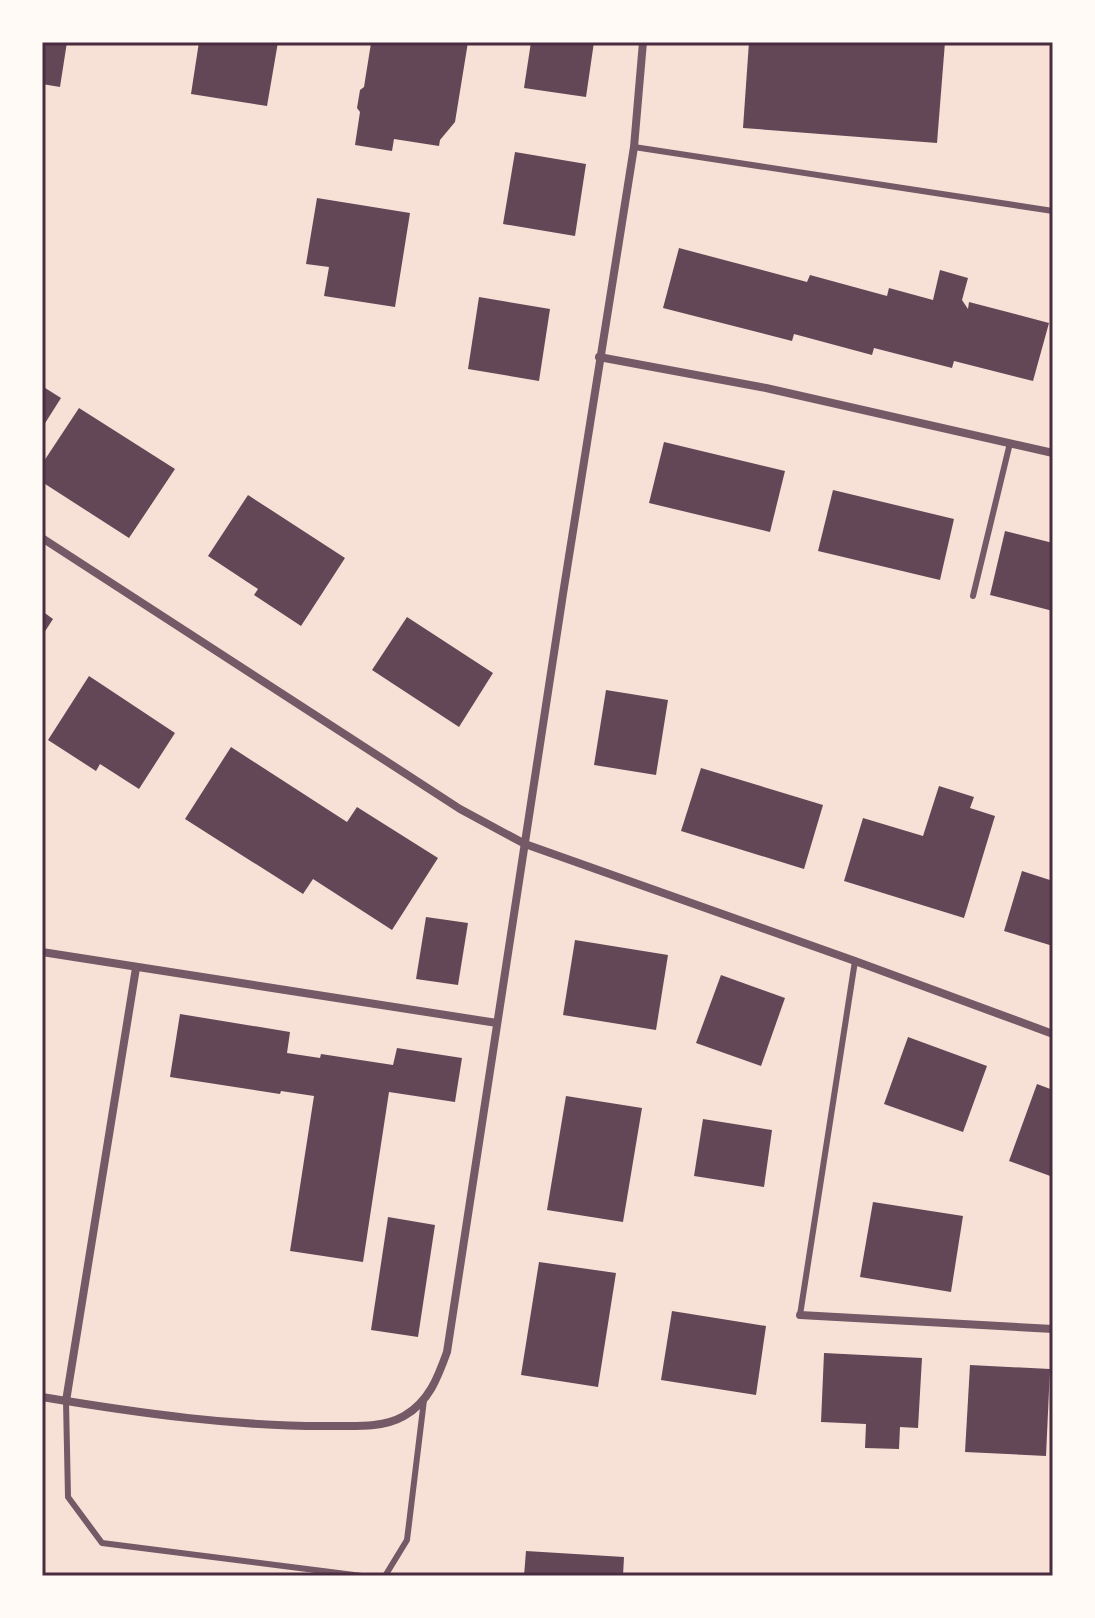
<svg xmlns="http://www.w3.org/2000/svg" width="1095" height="1618" font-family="'Public Sans',sans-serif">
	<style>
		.building { fill: #644757 }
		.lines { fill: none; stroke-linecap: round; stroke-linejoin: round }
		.service { stroke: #755966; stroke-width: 6 }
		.minor { stroke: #755966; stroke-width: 8 }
		.neatline { fill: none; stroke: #4a2c40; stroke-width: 3 }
	</style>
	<rect width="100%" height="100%" fill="#f7e1d7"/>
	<g class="building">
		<path d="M 42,42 L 67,42 L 60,87 L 42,84 Z"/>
		<path d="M 199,42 L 278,42 L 267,106 L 191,94 Z"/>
		<path d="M 384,42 L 468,42 L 455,122 L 440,140 L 439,146 L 394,139 L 392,151 L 355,145 L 360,112 L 357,108 L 360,90 L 364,87 L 371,43 L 384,45 Z"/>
		<path d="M 531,42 L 594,42 L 586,97 L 524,88 Z"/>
		<path d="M 749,42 L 945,42 L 937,143 L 743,128 Z"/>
		<path d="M 515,152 L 586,164 L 575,236 L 503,224 Z"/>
		<path d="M 317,198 L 410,213 L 395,307 L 324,296 L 329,267 L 306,264 Z"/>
		<path d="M 679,248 L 807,282 L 810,275 L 887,296 L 889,288 L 933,300 L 940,270 L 968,278 L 962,300 L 968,309 L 969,302 L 1049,323 L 1033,381 L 954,361 L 952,368 L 874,348 L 872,355 L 794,334 L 792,341 L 663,308 Z"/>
		<path d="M 479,297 L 550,309 L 539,381 L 468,369 Z"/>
		<path d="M 42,386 L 61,398 L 42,428 Z"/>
		<path d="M 79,408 L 175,469 L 129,538 L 42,482 L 42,464 Z"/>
		<path d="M 664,442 L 785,471 L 770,532 L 649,503 Z"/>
		<path d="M 833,490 L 954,519 L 940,580 L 818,551 Z"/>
		<path d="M 248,495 L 345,558 L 301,626 L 254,595 L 258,589 L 208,556 Z"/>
		<path d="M 1005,531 L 1053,543 L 1053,611 L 990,595 Z"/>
		<path d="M 42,611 L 53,619 L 42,636 Z"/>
		<path d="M 407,617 L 493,673 L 459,727 L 372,670 Z"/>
		<path d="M 89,676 L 175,733 L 139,789 L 100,764 L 96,771 L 48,740 Z"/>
		<path d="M 606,690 L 668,700 L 656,775 L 594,765 Z"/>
		<path d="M 231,747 L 347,822 L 357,807 L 438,858 L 392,930 L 313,879 L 303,894 L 185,819 Z"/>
		<path d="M 701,768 L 823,805 L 804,869 L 681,831 Z"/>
		<path d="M 939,786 L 974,797 L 970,808 L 995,816 L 964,918 L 844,881 L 863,818 L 923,836 Z"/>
		<path d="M 1022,871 L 1053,881 L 1053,946 L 1004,931 Z"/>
		<path d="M 426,917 L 468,923 L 458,985 L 416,979 Z"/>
		<path d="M 575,940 L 668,955 L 656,1030 L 563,1015 Z"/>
		<path d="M 721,975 L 785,998 L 761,1066 L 696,1043 Z"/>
		<path d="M 180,1014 L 290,1032 L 287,1053 L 320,1058 L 321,1054 L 393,1065 L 397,1048 L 462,1058 L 455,1102 L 389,1092 L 363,1262 L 290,1251 L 314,1096 L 281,1091 L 280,1094 L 170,1077 Z"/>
		<path d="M 908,1037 L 987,1066 L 963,1132 L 884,1104 Z"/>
		<path d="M 1037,1084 L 1053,1090 L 1053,1177 L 1009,1161 Z"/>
		<path d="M 566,1096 L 642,1108 L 623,1222 L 547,1210 Z"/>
		<path d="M 703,1119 L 772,1130 L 764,1187 L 694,1176 Z"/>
		<path d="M 873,1202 L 963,1216 L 951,1292 L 860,1277 Z"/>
		<path d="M 388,1217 L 435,1225 L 418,1337 L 371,1330 Z"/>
		<path d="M 539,1262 L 616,1273 L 598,1387 L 521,1375 Z"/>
		<path d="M 672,1311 L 766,1326 L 756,1395 L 661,1380 Z"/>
		<path d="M 824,1353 L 922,1358 L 918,1428 L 900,1427 L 899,1449 L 865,1448 L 866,1424 L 821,1422 Z"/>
		<path d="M 970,1365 L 1050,1369 L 1046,1456 L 965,1452 Z"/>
		<path d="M 526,1551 L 624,1557 L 623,1576 L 524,1576 Z"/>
	</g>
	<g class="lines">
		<g class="service">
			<path d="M 634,147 L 1053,211"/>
			<path d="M 973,596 L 1010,443"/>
			<path d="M 800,1315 L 855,961"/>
			<path d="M 66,1401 L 68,1497 L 102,1543 L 362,1576"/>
			<path d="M 385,1576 L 407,1540 L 424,1400"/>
		</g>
		<g class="minor">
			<path d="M 599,357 L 766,388 L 1053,453"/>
			<path d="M 42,538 L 460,809 L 525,844 L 855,961 L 1053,1034"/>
			<path d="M 42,952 L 497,1023"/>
			<path d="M 800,1315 L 1053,1329"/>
			<path d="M 42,1397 C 138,1413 236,1427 333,1426 C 356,1426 383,1428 404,1416 C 429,1402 438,1377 447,1352 L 563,594 L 634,147 L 643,42"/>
			<path d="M 66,1401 L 136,968"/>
		</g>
	</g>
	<rect width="1095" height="1618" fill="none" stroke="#fffaf5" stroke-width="88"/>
	<rect x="44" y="44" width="1007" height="1530" class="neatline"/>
</svg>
